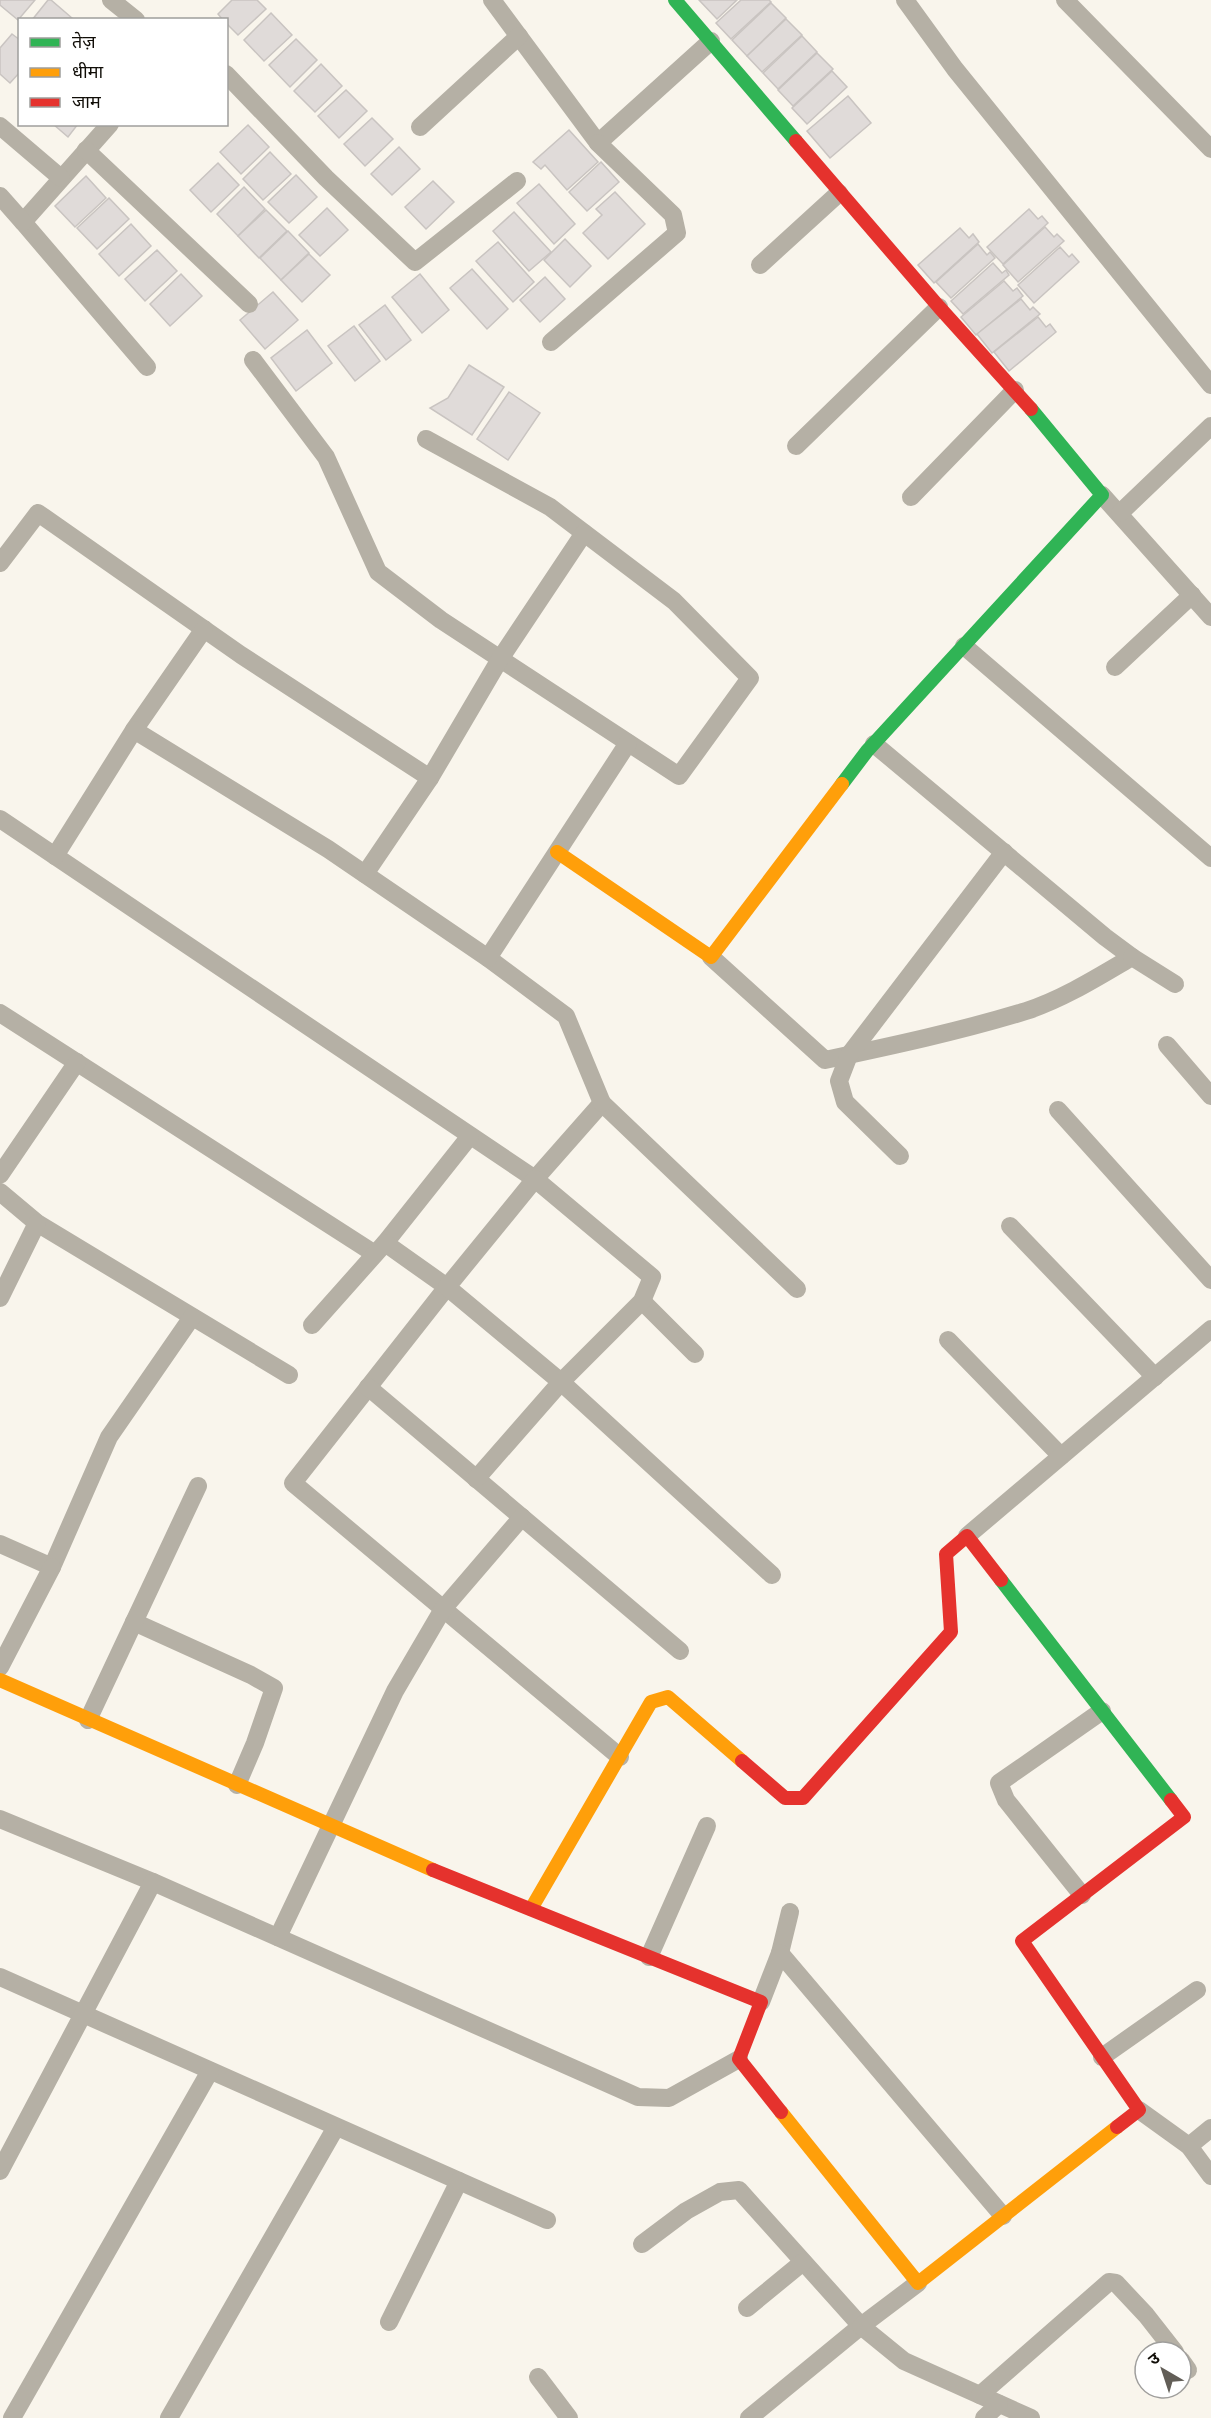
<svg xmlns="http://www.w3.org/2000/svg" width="1211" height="2418" font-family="'Open Sans','Noto Sans Devanagari',sans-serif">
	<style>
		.building { fill: #e0dbd9; stroke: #c9c4c1; stroke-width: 1.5 }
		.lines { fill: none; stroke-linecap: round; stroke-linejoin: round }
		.street { stroke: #b5b0a5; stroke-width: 18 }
		.fast { stroke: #30b455; stroke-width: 14 }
		.slow { stroke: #ff9f0a; stroke-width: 14 }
		.jam { stroke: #e5322d; stroke-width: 14 }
	</style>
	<rect width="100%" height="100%" fill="#f9f5ec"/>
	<g class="building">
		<path d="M 0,0 L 35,0 L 18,20 L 0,5 Z"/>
		<path d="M 48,0 L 51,0 L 72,18 L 32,20 Z"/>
		<path d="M 232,0 L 257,0 L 266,9 L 238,35 L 226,23 L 226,20 L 223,20 L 218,14 Z"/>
		<path d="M 699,0 L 737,0 L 717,19 Z"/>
		<path d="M 741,0 L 769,0 L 771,2 L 731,39 L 716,23 Z"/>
		<path d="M 771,3 L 786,18 L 747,56 L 732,40 Z"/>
		<path d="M 271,13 L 292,35 L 264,61 L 244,40 Z"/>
		<path d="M 786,19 L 802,35 L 762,72 L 747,56 Z"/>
		<path d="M 12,34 L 20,40 L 20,72 L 10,83 L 0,74 L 0,48 Z"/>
		<path d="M 802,36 L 817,52 L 778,89 L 763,73 Z"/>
		<path d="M 296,39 L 317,60 L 290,87 L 269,65 Z"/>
		<path d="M 817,53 L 833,69 L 793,106 L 778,90 Z"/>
		<path d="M 321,64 L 342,86 L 315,112 L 294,91 Z"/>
		<path d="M 832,71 L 847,87 L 807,124 L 792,108 Z"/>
		<path d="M 346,90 L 367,111 L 339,138 L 318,116 Z"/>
		<path d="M 848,96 L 871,123 L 830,158 L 807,131 Z"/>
		<path d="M 372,118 L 393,139 L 365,166 L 344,144 Z"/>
		<path d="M 53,124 L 78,124 L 68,137 Z"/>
		<path d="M 248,125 L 269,147 L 241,174 L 220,152 Z"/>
		<path d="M 569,130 L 598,162 L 567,190 L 545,165 L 541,169 L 533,162 Z"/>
		<path d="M 399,147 L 420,169 L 392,195 L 371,174 Z"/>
		<path d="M 270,152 L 291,174 L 263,200 L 243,179 Z"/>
		<path d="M 601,162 L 619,182 L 587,211 L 569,192 Z"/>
		<path d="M 218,163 L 239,185 L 211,212 L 190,190 Z"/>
		<path d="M 296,175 L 317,197 L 289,223 L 268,202 Z"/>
		<path d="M 86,176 L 106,198 L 75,227 L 55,206 Z"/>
		<path d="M 433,181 L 454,202 L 426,229 L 405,207 Z"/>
		<path d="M 539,184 L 575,224 L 554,244 L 517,203 Z"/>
		<path d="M 244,187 L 265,209 L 238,236 L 217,214 Z"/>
		<path d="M 615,192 L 645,224 L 608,259 L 583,233 L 602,215 L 596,209 Z"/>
		<path d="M 109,198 L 129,219 L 97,249 L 77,228 Z"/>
		<path d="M 327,208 L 348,230 L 320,256 L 299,235 Z"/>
		<path d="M 1029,209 L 1038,219 L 1042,216 L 1048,223 L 1003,264 L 987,247 Z"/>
		<path d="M 266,210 L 287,231 L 259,258 L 238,236 Z"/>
		<path d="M 514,212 L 551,252 L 529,271 L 493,231 Z"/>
		<path d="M 131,224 L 151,246 L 119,276 L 99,254 Z"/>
		<path d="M 1045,227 L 1054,237 L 1057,234 L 1064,241 L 1018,282 L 1003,265 Z"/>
		<path d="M 960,228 L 969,238 L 973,234 L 979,242 L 934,283 L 918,265 Z"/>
		<path d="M 288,231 L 309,253 L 281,280 L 260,258 Z"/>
		<path d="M 565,239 L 591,266 L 570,287 L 544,260 Z"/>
		<path d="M 498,242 L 534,282 L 513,302 L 476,261 Z"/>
		<path d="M 978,244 L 987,255 L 990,252 L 995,258 L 951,298 L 936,282 Z"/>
		<path d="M 1060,247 L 1069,257 L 1072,254 L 1079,262 L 1034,303 L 1018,285 Z"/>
		<path d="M 157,250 L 177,271 L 145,301 L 125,279 Z"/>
		<path d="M 309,254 L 330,275 L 302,302 L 281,280 Z"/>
		<path d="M 993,263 L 1002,273 L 1006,270 L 1009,275 L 963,314 L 951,301 Z"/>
		<path d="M 472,269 L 508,309 L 487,329 L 450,288 Z"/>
		<path d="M 181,274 L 202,296 L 170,326 L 150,304 Z"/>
		<path d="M 420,274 L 449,310 L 422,333 L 392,297 Z"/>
		<path d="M 545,277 L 565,299 L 540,322 L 520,300 Z"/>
		<path d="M 1004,281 L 1013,291 L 1017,288 L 1023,296 L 976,335 L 961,317 Z"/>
		<path d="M 273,292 L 298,320 L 265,349 L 240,320 Z"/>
		<path d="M 1021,299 L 1030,310 L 1033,307 L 1040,314 L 992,353 L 977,334 Z"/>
		<path d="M 385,305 L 411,340 L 386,360 L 359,325 Z"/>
		<path d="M 1038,317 L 1046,327 L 1050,324 L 1056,332 L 1009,371 L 994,352 Z"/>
		<path d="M 354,326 L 380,361 L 355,381 L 328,346 Z"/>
		<path d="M 307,330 L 332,363 L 296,391 L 271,358 Z"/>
		<path d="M 469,365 L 504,387 L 472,435 L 430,408 L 448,398 Z"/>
		<path d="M 509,392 L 540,413 L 508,460 L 477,439 Z"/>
	</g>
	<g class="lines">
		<g class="street">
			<path d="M 111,0 L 136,20"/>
			<path d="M 492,0 L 598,143 L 711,41"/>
			<path d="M 905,0 L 955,69 L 1211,385"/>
			<path d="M 1065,0 L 1211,149"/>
			<path d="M 226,74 L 326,178 L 415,262 L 517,181"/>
			<path d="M 110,124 L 23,222 L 147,367"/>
			<path d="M 0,126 L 61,178"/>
			<path d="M 420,127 L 519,36"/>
			<path d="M 86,150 L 249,304"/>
			<path d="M 0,196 L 23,222"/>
			<path d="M 760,265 L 839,193"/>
			<path d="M 551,342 L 677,233 L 673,215 L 598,143"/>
			<path d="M 253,360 L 326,457 L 378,572 L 441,620 L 679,776 L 750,678 L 674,601 L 550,507 L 426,439"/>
			<path d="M 796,446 L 939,307"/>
			<path d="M 1102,495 L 1211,617"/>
			<path d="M 911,497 L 1015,390"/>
			<path d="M 1120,513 L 1211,426"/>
			<path d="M 0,563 L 38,513 L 241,655 L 430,778 L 500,659 L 584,533"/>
			<path d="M 964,646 L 1211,858"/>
			<path d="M 1115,667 L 1192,595"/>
			<path d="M 134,730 L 204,629"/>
			<path d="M 0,819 L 535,1179 L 602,1103 L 797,1289"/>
			<path d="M 55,856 L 134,730 L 328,849 L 488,958 L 566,1016 L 602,1103"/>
			<path d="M 365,874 L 430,778"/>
			<path d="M 711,957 L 825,1060 C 891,1046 961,1031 1026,1011 C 1063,999 1098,977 1132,957 L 1105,937 L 874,744"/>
			<path d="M 1132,957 L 1175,984"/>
			<path d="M 488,958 L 628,743"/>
			<path d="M 0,1013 L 375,1254"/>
			<path d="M 1167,1045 L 1211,1096"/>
			<path d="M 1058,1110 L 1211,1280"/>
			<path d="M 900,1156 L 845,1102 L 839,1081 L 849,1055 L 1004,852"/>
			<path d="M 0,1175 L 77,1062"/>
			<path d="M 0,1192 L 37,1223 L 289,1375"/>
			<path d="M 1010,1226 L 1155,1377"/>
			<path d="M 385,1243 L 470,1136"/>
			<path d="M 0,1298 L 37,1223"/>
			<path d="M 642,1301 L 695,1354"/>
			<path d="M 312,1325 L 385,1243 L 447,1287 L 293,1483 L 620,1757"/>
			<path d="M 948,1340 L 1061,1456"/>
			<path d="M 368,1387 L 680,1651"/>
			<path d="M 476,1479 L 561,1382 L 642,1301 L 652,1277 L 535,1179 L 447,1287 L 561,1382 L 772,1575"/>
			<path d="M 967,1536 L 1211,1329"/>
			<path d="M 0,1544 L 52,1567 L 109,1437 L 192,1317"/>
			<path d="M 134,1622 L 251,1675 L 274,1688 L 255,1743 L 237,1785"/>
			<path d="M 0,1667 L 52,1567"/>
			<path d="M 88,1720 L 198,1486"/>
			<path d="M 0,1819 L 153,1882"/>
			<path d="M 1082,1895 L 1006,1800 L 999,1783 L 1102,1711"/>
			<path d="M 278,1937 L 395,1691 L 443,1609 L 522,1517"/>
			<path d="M 780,1953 L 790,1912"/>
			<path d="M 649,1957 L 707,1826"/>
			<path d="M 0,1977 L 547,2220"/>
			<path d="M 761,2002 L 780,1953 L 1003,2216"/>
			<path d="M 1102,2057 L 1197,1990"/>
			<path d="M 1139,2110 L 1189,2146 L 1211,2176"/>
			<path d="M 1189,2146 L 1211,2128"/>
			<path d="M 0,2171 L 153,1882 L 638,2097 L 669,2098 L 739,2059"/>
			<path d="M 642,2244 L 686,2211 L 720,2192 L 739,2190 L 861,2326 L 749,2418"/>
			<path d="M 918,2283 L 861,2326 L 904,2361 L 1031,2418"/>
			<path d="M 747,2308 L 803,2262"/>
			<path d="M 389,2322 L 459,2181"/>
			<path d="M 1181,2360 L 1188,2370"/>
			<path d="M 538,2377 L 569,2418"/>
			<path d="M 980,2395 L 1109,2282 L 1116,2283 L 1146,2315 L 1175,2352"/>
			<path d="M 12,2418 L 210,2071"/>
			<path d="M 169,2418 L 336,2127"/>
			<path d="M 984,2418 L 999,2404"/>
		</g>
		<g class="fast">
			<path d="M 675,0 L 796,141"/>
			<path d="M 842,784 L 867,751 L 1102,495 L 1031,409"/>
			<path d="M 1001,1580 L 1171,1800"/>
		</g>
		<g class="slow">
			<path d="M 557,852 L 711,957 L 842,784"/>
			<path d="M 0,1680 L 433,1870"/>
			<path d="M 531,1909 L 651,1702 L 668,1697 L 742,1761"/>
			<path d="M 781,2112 L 918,2283 L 1117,2127"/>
		</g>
		<g class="jam">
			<path d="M 796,141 L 939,307 L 1031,409"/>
			<path d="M 742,1761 L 785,1798 L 803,1798 L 951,1632 L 946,1554 L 967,1536 L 1001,1580"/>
			<path d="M 433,1870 L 761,2002 L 739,2059 L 781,2112"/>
			<path d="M 1117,2127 L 1139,2110 L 1022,1941 L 1184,1817 L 1171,1800"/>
		</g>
	</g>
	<rect x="18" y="18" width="210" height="108" fill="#ffffff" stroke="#9f9e9c" stroke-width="1.5"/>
	<rect x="30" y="38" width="30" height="9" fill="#30b455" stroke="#9f9e9c" stroke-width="1.5"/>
	<text x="72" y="48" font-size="18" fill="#100d07">तेज़</text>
	<rect x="30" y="68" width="30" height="9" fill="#ff9f0a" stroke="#9f9e9c" stroke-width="1.5"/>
	<text x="72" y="78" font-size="18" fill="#100d07">धीमा</text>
	<rect x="30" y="98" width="30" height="9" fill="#e5322d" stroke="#9f9e9c" stroke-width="1.5"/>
	<text x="72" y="108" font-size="18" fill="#100d07">जाम</text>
	<g transform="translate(1163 2370) rotate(321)"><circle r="28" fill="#ffffff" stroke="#9f9e9c" stroke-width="1.5"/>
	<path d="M0-4.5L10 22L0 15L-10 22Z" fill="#625e57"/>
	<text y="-9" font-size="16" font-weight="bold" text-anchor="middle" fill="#100d07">उ</text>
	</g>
</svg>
